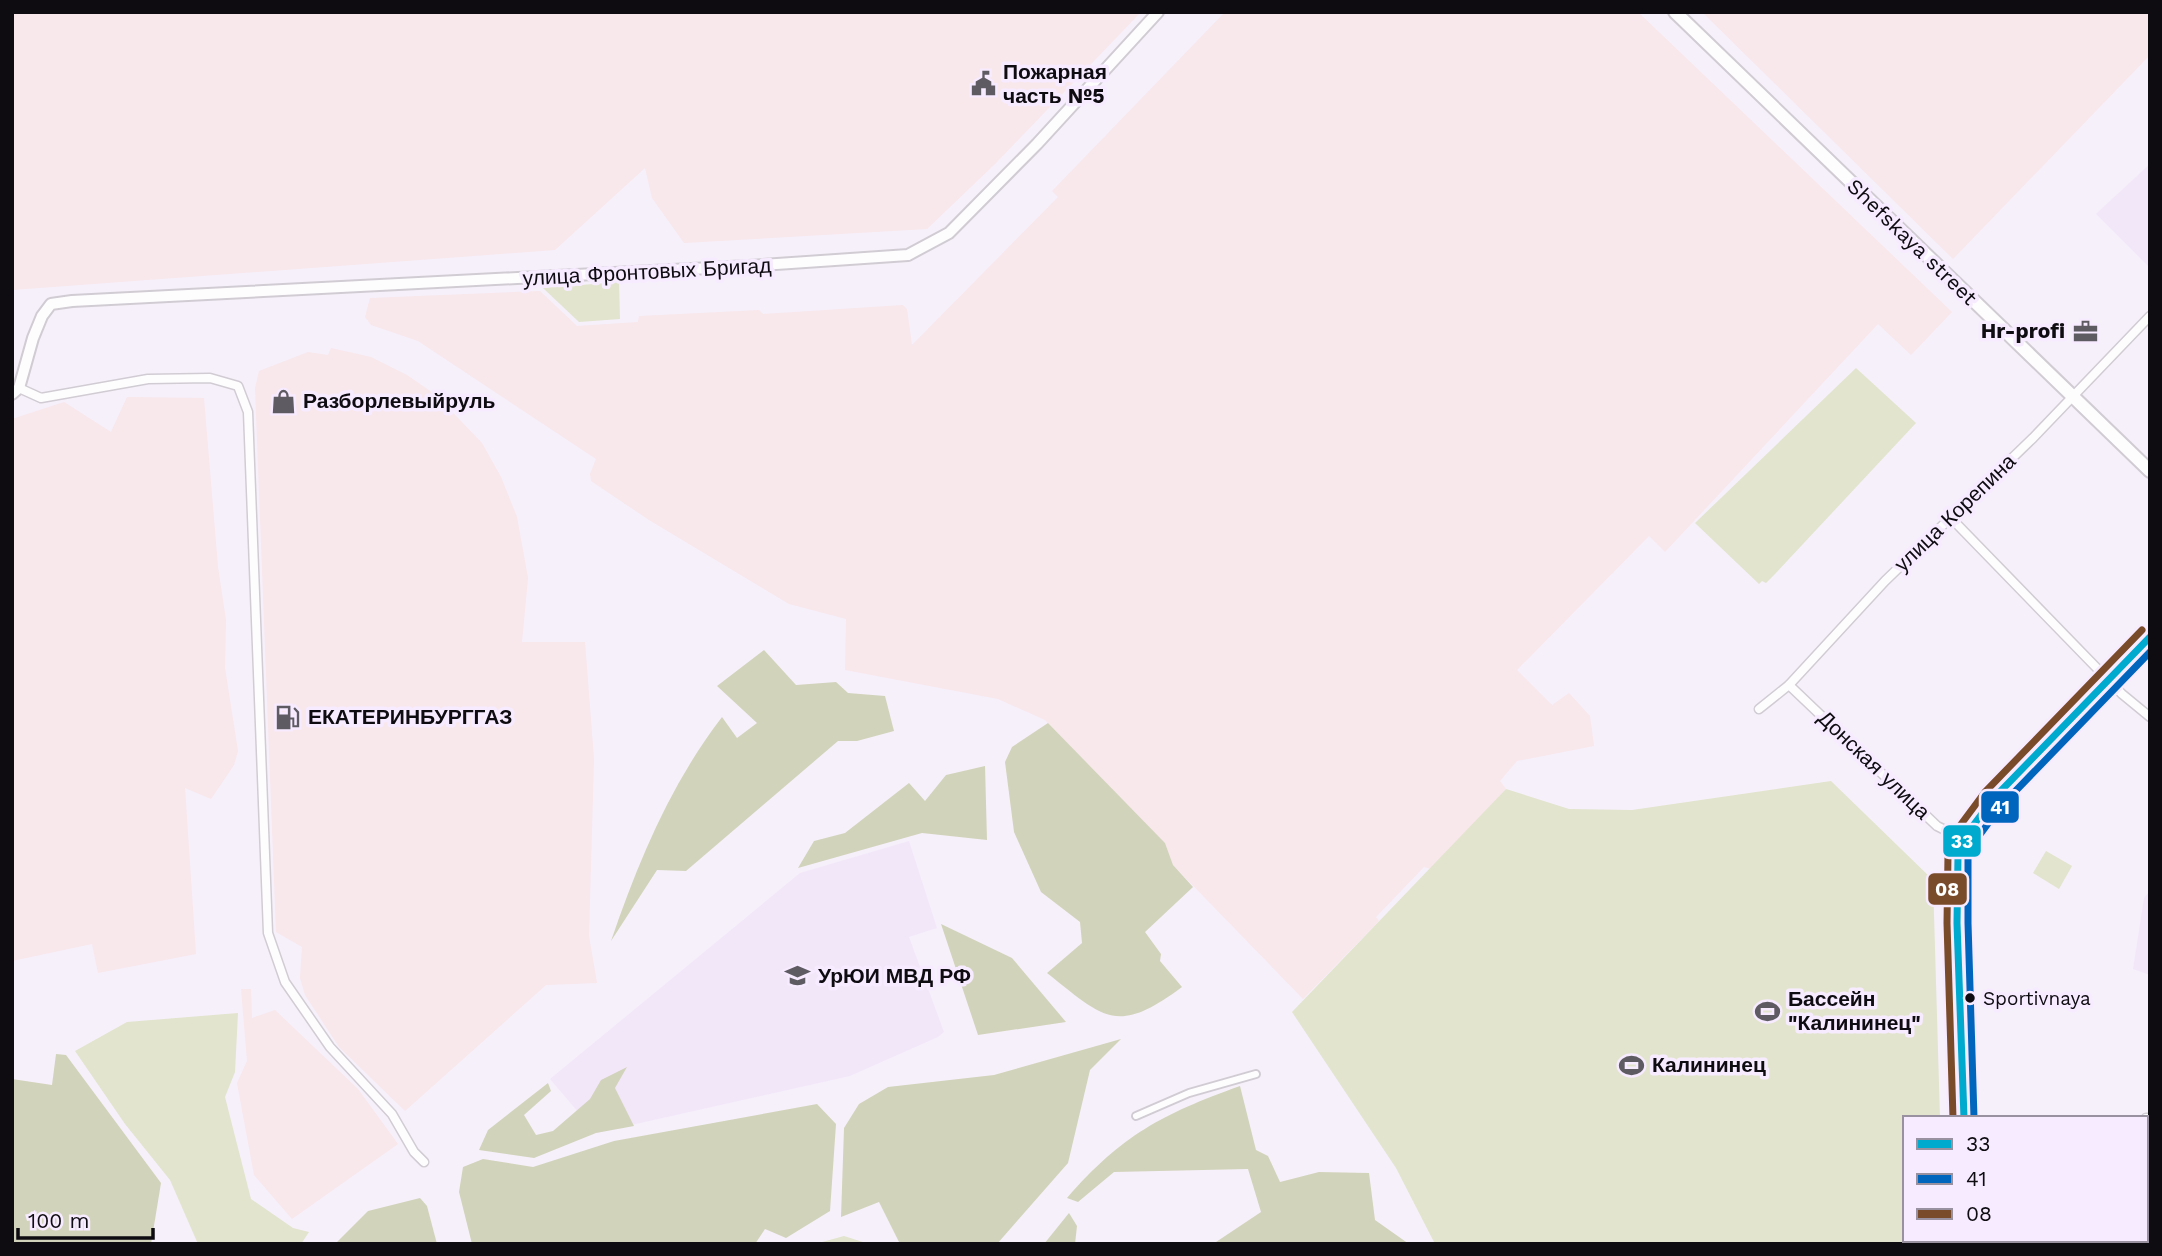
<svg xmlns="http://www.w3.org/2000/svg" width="2162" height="1256" font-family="'Work Sans',sans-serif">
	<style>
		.built { fill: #f2e7f9 }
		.industrial { fill: #f8e7eb }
		.green { fill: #e2e4cd }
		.forest { fill: #d2d3bb }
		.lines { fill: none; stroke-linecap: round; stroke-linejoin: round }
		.pedestrian-casing { stroke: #d1ccd4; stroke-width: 10 }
		.minor-casing { stroke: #d1ccd4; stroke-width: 11 }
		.secondary-casing { stroke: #d1ccd4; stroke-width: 14 }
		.primary-casing { stroke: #d1ccd4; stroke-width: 16 }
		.pedestrian { stroke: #fefdfe; stroke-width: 6 }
		.minor { stroke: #fefdfe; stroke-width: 8 }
		.secondary { stroke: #fefdfe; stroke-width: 10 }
		.primary { stroke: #fefdfe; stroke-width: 12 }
		.bus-1-casing { stroke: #f7ebff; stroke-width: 12 }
		.bus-2-casing { stroke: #f7ebff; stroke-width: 12 }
		.bus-3-casing { stroke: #f7ebff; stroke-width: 12 }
		.bus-1 { stroke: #00a9ce; stroke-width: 7 }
		.bus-2 { stroke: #0065bd; stroke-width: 7 }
		.bus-3 { stroke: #7a4b2a; stroke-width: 7 }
		.bus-dot { fill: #0e0b11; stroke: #f7ebff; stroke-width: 2.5 }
		.labels { text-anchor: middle; stroke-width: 7; stroke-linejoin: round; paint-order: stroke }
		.bus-label { font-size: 19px; fill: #0e0b11; stroke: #f7ebff; text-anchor: start }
		.poi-label { font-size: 21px; font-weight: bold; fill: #0e0b11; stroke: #f7ebff; text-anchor: start }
		.street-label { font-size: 21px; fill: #0e0b11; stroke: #f7ebff }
		.line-badge { stroke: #f7ebff; stroke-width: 2.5 }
		.badge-label { font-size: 19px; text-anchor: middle; font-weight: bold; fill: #fff }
	</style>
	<rect width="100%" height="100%" fill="#f6f0fa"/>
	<g class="built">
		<path d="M 2150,164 L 2150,268 L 2096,214 Z"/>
		<path d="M 909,841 L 937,928 L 909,937 L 944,1032 L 938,1037 L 850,1076 L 596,1133 L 550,1079 L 800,873 Z"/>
		<path d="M 2150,891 L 2150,975 L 2133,969 L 2144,898 Z"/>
	</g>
	<g class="industrial">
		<path d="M 12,12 L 1141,12 L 995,164 L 927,229 L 684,243 L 652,198 L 645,168 L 555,250 L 12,290 Z"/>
		<path d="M 1225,12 L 1638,12 L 1952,312 L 1911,355 L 1878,324 L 1665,552 L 1649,536 L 1517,670 L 1552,705 L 1569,693 L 1590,716 L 1594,746 L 1517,761 L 1500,781 L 1506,789 L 1431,869 L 1424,867 L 1376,917 L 1379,921 L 1303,999 L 1173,865 L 1165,843 L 1045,720 L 998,699 L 845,670 L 846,619 L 789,604 L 649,520 L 591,481 L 590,474 L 596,459 L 418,341 L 371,325 L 365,317 L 370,298 L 540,291 L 577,326 L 638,322 L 639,316 L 759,310 L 763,314 L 903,305 L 907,309 L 912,345 L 1058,197 L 1052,191 Z"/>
		<path d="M 1702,12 L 2150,12 L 2150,55 L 1953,259 Z"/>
		<path d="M 331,348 L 371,357 L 407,375 L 436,395 L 482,443 L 501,477 L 517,517 L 528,578 L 522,642 L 585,642 L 594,759 L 589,936 L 597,983 L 546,985 L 405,1111 L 339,1047 L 305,995 L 300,978 L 302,947 L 276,932 L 255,388 L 259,371 L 308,352 L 328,355 Z"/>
		<path d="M 127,397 L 204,398 L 218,567 L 226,620 L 225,668 L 238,751 L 234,765 L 211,799 L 185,788 L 196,954 L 98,973 L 92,944 L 12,961 L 12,419 L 64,402 L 111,432 Z"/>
		<path d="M 241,989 L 251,989 L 252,1018 L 275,1010 L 358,1089 L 398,1144 L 292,1219 L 254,1175 L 237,1083 L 247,1061 Z"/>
	</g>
	<g class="green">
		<path d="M 619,282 L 620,319 L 579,322 L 543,288 Z"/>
		<path d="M 1856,368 L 1916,423 L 1775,574 L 1766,583 L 1762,581 L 1759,584 L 1695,523 Z"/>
		<path d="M 1831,781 L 1933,880 L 1940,1118 L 1905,1118 L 1905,1240 L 1944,1240 L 1944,1244 L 1435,1244 L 1396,1168 L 1292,1012 L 1506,789 L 1569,809 L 1632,810 Z"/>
		<path d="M 2046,851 L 2072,866 L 2059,889 L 2033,873 Z"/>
		<path d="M 238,1013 L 235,1072 L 225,1097 L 251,1199 L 293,1228 L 309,1232 L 301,1244 L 198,1244 L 170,1180 L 125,1124 L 75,1051 L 127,1022 Z"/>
		<path d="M 844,1236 L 869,1244 L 815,1244 Z"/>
	</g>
	<g class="forest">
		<path d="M 764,650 L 796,685 L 836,682 L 848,693 L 885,696 L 894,731 L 857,741 L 838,741 L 686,871 L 657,870 L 611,941 C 639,860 670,785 722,717 L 737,738 L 757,723 L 717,686 Z"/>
		<path d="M 1048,723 L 1165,843 L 1173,865 L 1193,887 L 1145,932 L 1161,954 L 1160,961 L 1182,987 C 1116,1036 1104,1018 1047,973 L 1082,943 L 1080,922 L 1041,892 L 1014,832 L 1005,762 L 1012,747 Z"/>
		<path d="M 985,766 L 987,840 L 922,833 L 798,868 L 814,841 L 845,833 L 909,783 L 925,801 L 946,775 Z"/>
		<path d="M 941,924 L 1012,958 L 1066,1022 L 978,1035 Z"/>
		<path d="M 1121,1039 L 1090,1070 L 1068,1163 L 997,1244 L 900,1244 L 879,1202 L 841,1217 L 844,1128 L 859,1104 L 888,1087 L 994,1075 Z"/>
		<path d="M 56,1054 L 66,1055 L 161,1183 L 151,1244 L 12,1244 L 12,1079 L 52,1085 Z"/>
		<path d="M 627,1067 L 615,1088 L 634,1126 L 596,1133 L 534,1158 L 479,1150 L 488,1130 L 548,1083 L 551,1091 L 524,1115 L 536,1135 L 553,1131 L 590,1099 L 601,1080 Z"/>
		<path d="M 1240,1086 L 1256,1150 L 1268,1156 L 1280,1182 L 1319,1172 L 1369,1173 L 1375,1220 L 1409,1244 L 1213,1244 L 1261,1212 L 1248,1169 L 1114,1172 L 1078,1202 L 1067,1198 C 1122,1135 1162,1114 1240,1086 Z"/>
		<path d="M 817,1104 L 836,1124 L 830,1211 L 786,1238 L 765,1229 L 755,1244 L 472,1244 L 459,1192 L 463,1167 L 483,1159 L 533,1167 L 614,1141 Z"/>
		<path d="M 420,1198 L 427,1206 L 437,1244 L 335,1244 L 368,1211 Z"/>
		<path d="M 1069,1213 L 1077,1226 L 1075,1244 L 1044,1244 Z"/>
	</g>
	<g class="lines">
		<defs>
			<path id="pedestrian" d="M 1136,1116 L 1189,1093 L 1256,1074"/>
			<g id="minor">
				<path d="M 19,388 L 41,398 L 148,379 L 210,378 L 238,386 L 248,412 L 268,933 L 285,982 L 330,1047 L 392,1114 L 414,1152 L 424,1162"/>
				<path d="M 1949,516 L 2122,694 L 2150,717"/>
				<path d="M 1789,685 L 1937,826 L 1963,839"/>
				<path d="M 1759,709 L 1789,685 L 1885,581 L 2033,438 L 2150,316"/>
				<path d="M 2146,1118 L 2150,1118"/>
			</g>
			<g id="secondary">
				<path d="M 12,394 L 19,388 L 33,338 L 42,316 L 51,304 L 72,301 L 749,266 L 908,255 L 949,233 L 1037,144 L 1158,12"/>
				<path d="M 1964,1118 L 1957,923 L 1958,856 L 1963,839 L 1993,799 L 2150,637"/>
				<path d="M 1964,1244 L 1964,1240"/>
			</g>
			<path id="primary" d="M 1675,12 L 2150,471"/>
		</defs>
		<use href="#pedestrian" class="pedestrian-casing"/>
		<use href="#minor" class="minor-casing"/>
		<use href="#secondary" class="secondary-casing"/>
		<use href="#primary" class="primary-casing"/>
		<use href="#pedestrian" class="pedestrian"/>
		<use href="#minor" class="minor"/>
		<use href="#secondary" class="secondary"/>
		<use href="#primary" class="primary"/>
		<defs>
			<path id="bus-1" d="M 1964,1118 L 1957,923 L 1958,856 L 1963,839 L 1993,799 L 2150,637"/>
			<path id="bus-2" d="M 1974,1118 L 1968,923 L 1968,858 L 1973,844 L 2001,806 L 2150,652"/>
			<path id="bus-3" d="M 1953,1118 L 1947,923 L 1948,855 L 1953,835 L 1985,792 L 2142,630"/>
		</defs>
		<use href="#bus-1" class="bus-1-casing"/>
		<use href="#bus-2" class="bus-2-casing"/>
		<use href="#bus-3" class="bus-3-casing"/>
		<use href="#bus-1" class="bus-1"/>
		<use href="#bus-2" class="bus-2"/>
		<use href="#bus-3" class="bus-3"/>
	</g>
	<defs>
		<symbol id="civic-bare" viewBox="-9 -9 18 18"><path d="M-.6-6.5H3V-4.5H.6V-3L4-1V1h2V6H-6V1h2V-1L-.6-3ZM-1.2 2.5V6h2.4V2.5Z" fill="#5f5b63" stroke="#f7ebff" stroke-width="2.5" paint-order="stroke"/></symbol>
		<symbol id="office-bare" viewBox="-9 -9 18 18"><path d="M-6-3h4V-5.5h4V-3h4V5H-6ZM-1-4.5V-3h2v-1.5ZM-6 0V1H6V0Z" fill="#5f5b63" stroke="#f7ebff" stroke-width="2.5" paint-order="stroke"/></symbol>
		<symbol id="shop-bare" viewBox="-9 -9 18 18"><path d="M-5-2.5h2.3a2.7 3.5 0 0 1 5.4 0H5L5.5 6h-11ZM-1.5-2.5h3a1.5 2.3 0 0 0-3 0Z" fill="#5f5b63" stroke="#f7ebff" stroke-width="2.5" paint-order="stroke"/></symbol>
		<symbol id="fuel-bare" viewBox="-9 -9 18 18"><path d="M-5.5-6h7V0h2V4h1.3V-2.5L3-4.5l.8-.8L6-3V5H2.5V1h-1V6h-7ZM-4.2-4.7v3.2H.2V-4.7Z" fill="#5f5b63" stroke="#f7ebff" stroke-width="2.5" paint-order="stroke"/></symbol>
		<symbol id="university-bare" viewBox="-9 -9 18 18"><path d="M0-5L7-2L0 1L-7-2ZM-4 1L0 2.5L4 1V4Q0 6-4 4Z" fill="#5f5b63" stroke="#f7ebff" stroke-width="2.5" paint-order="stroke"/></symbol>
		<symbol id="stadium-bare" viewBox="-9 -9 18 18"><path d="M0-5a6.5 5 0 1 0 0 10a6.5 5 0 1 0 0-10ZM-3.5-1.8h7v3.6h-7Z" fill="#5f5b63" stroke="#f7ebff" stroke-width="2.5" paint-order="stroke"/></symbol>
	</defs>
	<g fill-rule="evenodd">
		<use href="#civic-bare" x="966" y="66" width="35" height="35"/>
		<use href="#office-bare" x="2068" y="314" width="35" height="35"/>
		<use href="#shop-bare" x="266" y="384" width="35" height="35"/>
		<use href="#fuel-bare" x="270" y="700" width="35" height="35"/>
		<use href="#university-bare" x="780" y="958" width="35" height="35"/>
		<use href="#stadium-bare" x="1750" y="994" width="35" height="35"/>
		<use href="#stadium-bare" x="1614" y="1048" width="35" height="35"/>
	</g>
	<circle class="bus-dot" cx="1970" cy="998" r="6"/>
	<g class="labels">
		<g class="bus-label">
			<text x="1983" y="1005">Sportivnaya</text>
		</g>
		<g class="poi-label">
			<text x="1003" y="79">Пожарная<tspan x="1003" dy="24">часть №5</tspan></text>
			<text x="2065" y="338" text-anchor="end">Hr-profi</text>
			<text x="303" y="408">Разборлевыйруль</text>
			<text x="308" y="724">ЕКАТЕРИНБУРГГАЗ</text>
			<text x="818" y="983">УрЮИ МВД РФ</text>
			<text x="1788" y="1006">Бассейн<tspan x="1788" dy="24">"Калининец"</tspan></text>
			<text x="1652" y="1072">Калининец</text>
		</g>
		<g class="street-label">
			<text transform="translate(1912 242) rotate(44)" y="7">Shefskaya street</text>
			<text transform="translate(647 272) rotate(-3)" y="7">улица Фронтовых Бригад</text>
			<text transform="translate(1955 513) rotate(-44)" y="7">улица Корепина</text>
			<text transform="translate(1874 765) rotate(44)" y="7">Донская улица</text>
		</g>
	</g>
	<g class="line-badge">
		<rect x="1980" y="790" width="40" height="34" rx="7" fill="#0065bd"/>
		<rect x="1942" y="824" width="40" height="34" rx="7" fill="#00a9ce"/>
		<rect x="1927" y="872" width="41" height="34" rx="7" fill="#7a4b2a"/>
	</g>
	<g class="badge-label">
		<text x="2000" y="814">41</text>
		<text x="1962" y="848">33</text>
		<text x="1947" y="896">08</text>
	</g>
	<rect width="2162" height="1256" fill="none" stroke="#0e0b11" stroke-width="28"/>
	<rect x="1903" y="1116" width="245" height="126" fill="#f7ebff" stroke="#9a91a0" stroke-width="2"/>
	<rect x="1917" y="1139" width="35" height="10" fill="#00a9ce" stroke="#9a91a0" stroke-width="2"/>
	<text x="1966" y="1151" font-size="21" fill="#0e0b11">33</text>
	<rect x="1917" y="1174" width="35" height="10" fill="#0065bd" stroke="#9a91a0" stroke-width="2"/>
	<text x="1966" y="1186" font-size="21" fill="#0e0b11">41</text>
	<rect x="1917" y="1209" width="35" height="10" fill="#7a4b2a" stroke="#9a91a0" stroke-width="2"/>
	<text x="1966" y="1221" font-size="21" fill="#0e0b11">08</text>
	<path d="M18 1228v10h135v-10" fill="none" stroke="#0e0b11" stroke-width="3.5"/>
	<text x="28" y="1228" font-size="21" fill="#0e0b11" stroke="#f7ebff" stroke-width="5" paint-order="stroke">100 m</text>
</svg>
